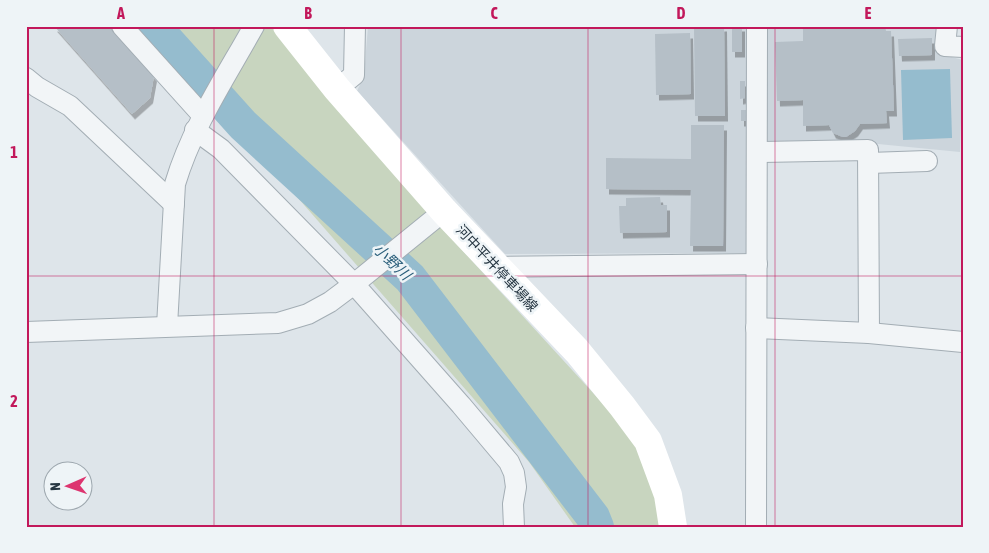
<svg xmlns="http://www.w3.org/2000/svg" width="989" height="553" font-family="'Asap Condensed','Noto Sans JP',sans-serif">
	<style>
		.built { fill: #ccd5dc }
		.green { fill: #c8d5bf }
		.water { fill: #95bcce }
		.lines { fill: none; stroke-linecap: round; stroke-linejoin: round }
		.river { stroke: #95bcce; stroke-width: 34 }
		.building { fill: #b5bfc7; filter: url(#shadow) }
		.minor-casing { stroke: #a3adb4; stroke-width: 22 }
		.minor { stroke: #f2f5f7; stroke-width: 20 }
		.secondary { stroke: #fff; stroke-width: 28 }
		.grid { fill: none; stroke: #c2185b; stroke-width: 1; stroke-opacity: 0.55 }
		.labels { text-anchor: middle; stroke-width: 5; stroke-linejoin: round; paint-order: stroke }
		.street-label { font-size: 14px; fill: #263642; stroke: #eef4f7 }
		.water-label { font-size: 15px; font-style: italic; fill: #2b5f7b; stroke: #eef4f7 }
		.neatline { fill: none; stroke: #c2185b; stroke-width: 2 }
		.grid-label { font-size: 16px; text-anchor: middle; font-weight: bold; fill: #c2185b }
	</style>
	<defs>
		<filter id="shadow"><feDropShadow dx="3" dy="5.5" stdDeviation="0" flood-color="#0004"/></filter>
	</defs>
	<rect width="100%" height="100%" fill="#dee5ea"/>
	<path class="built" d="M 368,26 L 938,26 L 936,53 L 963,60 L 960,152 L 878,144 L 747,143 L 746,253 L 505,254 L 357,91 L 364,76 Z"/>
	<path class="green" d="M 142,26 L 276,26 L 452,239 L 638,442 L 652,474 L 662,527 L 575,527 L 529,462 L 220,109 Z"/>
	<path class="water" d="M 950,69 L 952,138 L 903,140 L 901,70 Z"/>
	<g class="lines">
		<path class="river" d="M 154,26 L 243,125 L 410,278 L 593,517 L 597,527"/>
	</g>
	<g class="building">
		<path d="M 54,26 L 110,26 L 154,76 L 150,98 L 132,114 Z"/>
		<path d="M 694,26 L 724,26 L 725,116 L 695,116 Z"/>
		<rect x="732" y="26" width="10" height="26"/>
		<path d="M 803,26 L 885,26 L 886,31 L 891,31 L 894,111 L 886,111 L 887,123 L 860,124 L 855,131 L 846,137 L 843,137 L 833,133 L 829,125 L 803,126 L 803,100 L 777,101 L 775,42 L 803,41 Z"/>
		<path d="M 690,33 L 691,94 L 656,95 L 655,34 Z"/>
		<path d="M 932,38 L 932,55 L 899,56 L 898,39 Z"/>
		<path d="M 740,81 L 745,81 L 745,98 L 740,99 Z"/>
		<rect x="741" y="110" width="5" height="11"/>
		<path d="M 691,125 L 724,125 L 723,246 L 690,246 L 691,190 L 606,189 L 606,158 L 691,159 Z"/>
		<path d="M 660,197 L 661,205 L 667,205 L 667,232 L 620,233 L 619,206 L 626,206 L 626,198 Z"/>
	</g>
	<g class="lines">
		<defs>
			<g id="minor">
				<path d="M 122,26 L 203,116"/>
				<path d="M 947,26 L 945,46 L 963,47"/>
				<path d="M 26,78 L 37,87 L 70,106 L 174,204"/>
				<path d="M 337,89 L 354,75 L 355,26"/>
				<path d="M 195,130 L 221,149 L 354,284 L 461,405 L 509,462 L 514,473 L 516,487 L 513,504 L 514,527"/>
				<path d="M 757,152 L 868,150 L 869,333"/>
				<path d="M 869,163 L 927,161"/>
				<path d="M 497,267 L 757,264"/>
				<path d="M 167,326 L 175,184 C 192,127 225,78 254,26"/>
				<path d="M 756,328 L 869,333 L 963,342"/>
				<path d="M 26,332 L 278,323 L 308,314 L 330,302 L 354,284 L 444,211"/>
				<path d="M 756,527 L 757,26"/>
			</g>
		</defs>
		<use href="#minor" class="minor-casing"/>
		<use href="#minor" class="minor"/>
		<path class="secondary" d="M 287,26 L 337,89 L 444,211 L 577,351 L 622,406 L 648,441 L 668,495 L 673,527"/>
	</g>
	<path class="grid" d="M 214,26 L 214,527M 401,26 L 401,527M 588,26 L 588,527M 775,26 L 775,527M 26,276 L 963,276"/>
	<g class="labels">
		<g class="street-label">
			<text transform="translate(497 268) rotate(47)" y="5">河中平井停車場線</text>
		</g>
		<g class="water-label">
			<text transform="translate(392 262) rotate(43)" y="5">小野川</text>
		</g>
	</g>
	<rect width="989" height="553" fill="none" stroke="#eef4f7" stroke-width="55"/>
	<g transform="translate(68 486) rotate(268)"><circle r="24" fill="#eef4f7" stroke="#9ea8af"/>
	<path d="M0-4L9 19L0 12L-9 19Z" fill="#dd3570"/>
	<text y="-8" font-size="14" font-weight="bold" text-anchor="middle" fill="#263642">N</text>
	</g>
	<rect x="28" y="28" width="934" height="498" class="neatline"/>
	<g class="grid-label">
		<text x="121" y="19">A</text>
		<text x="308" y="19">B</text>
		<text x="494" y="19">C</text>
		<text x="681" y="19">D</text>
		<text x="868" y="19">E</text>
		<text x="14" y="158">1</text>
		<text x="14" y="407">2</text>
	</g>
</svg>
